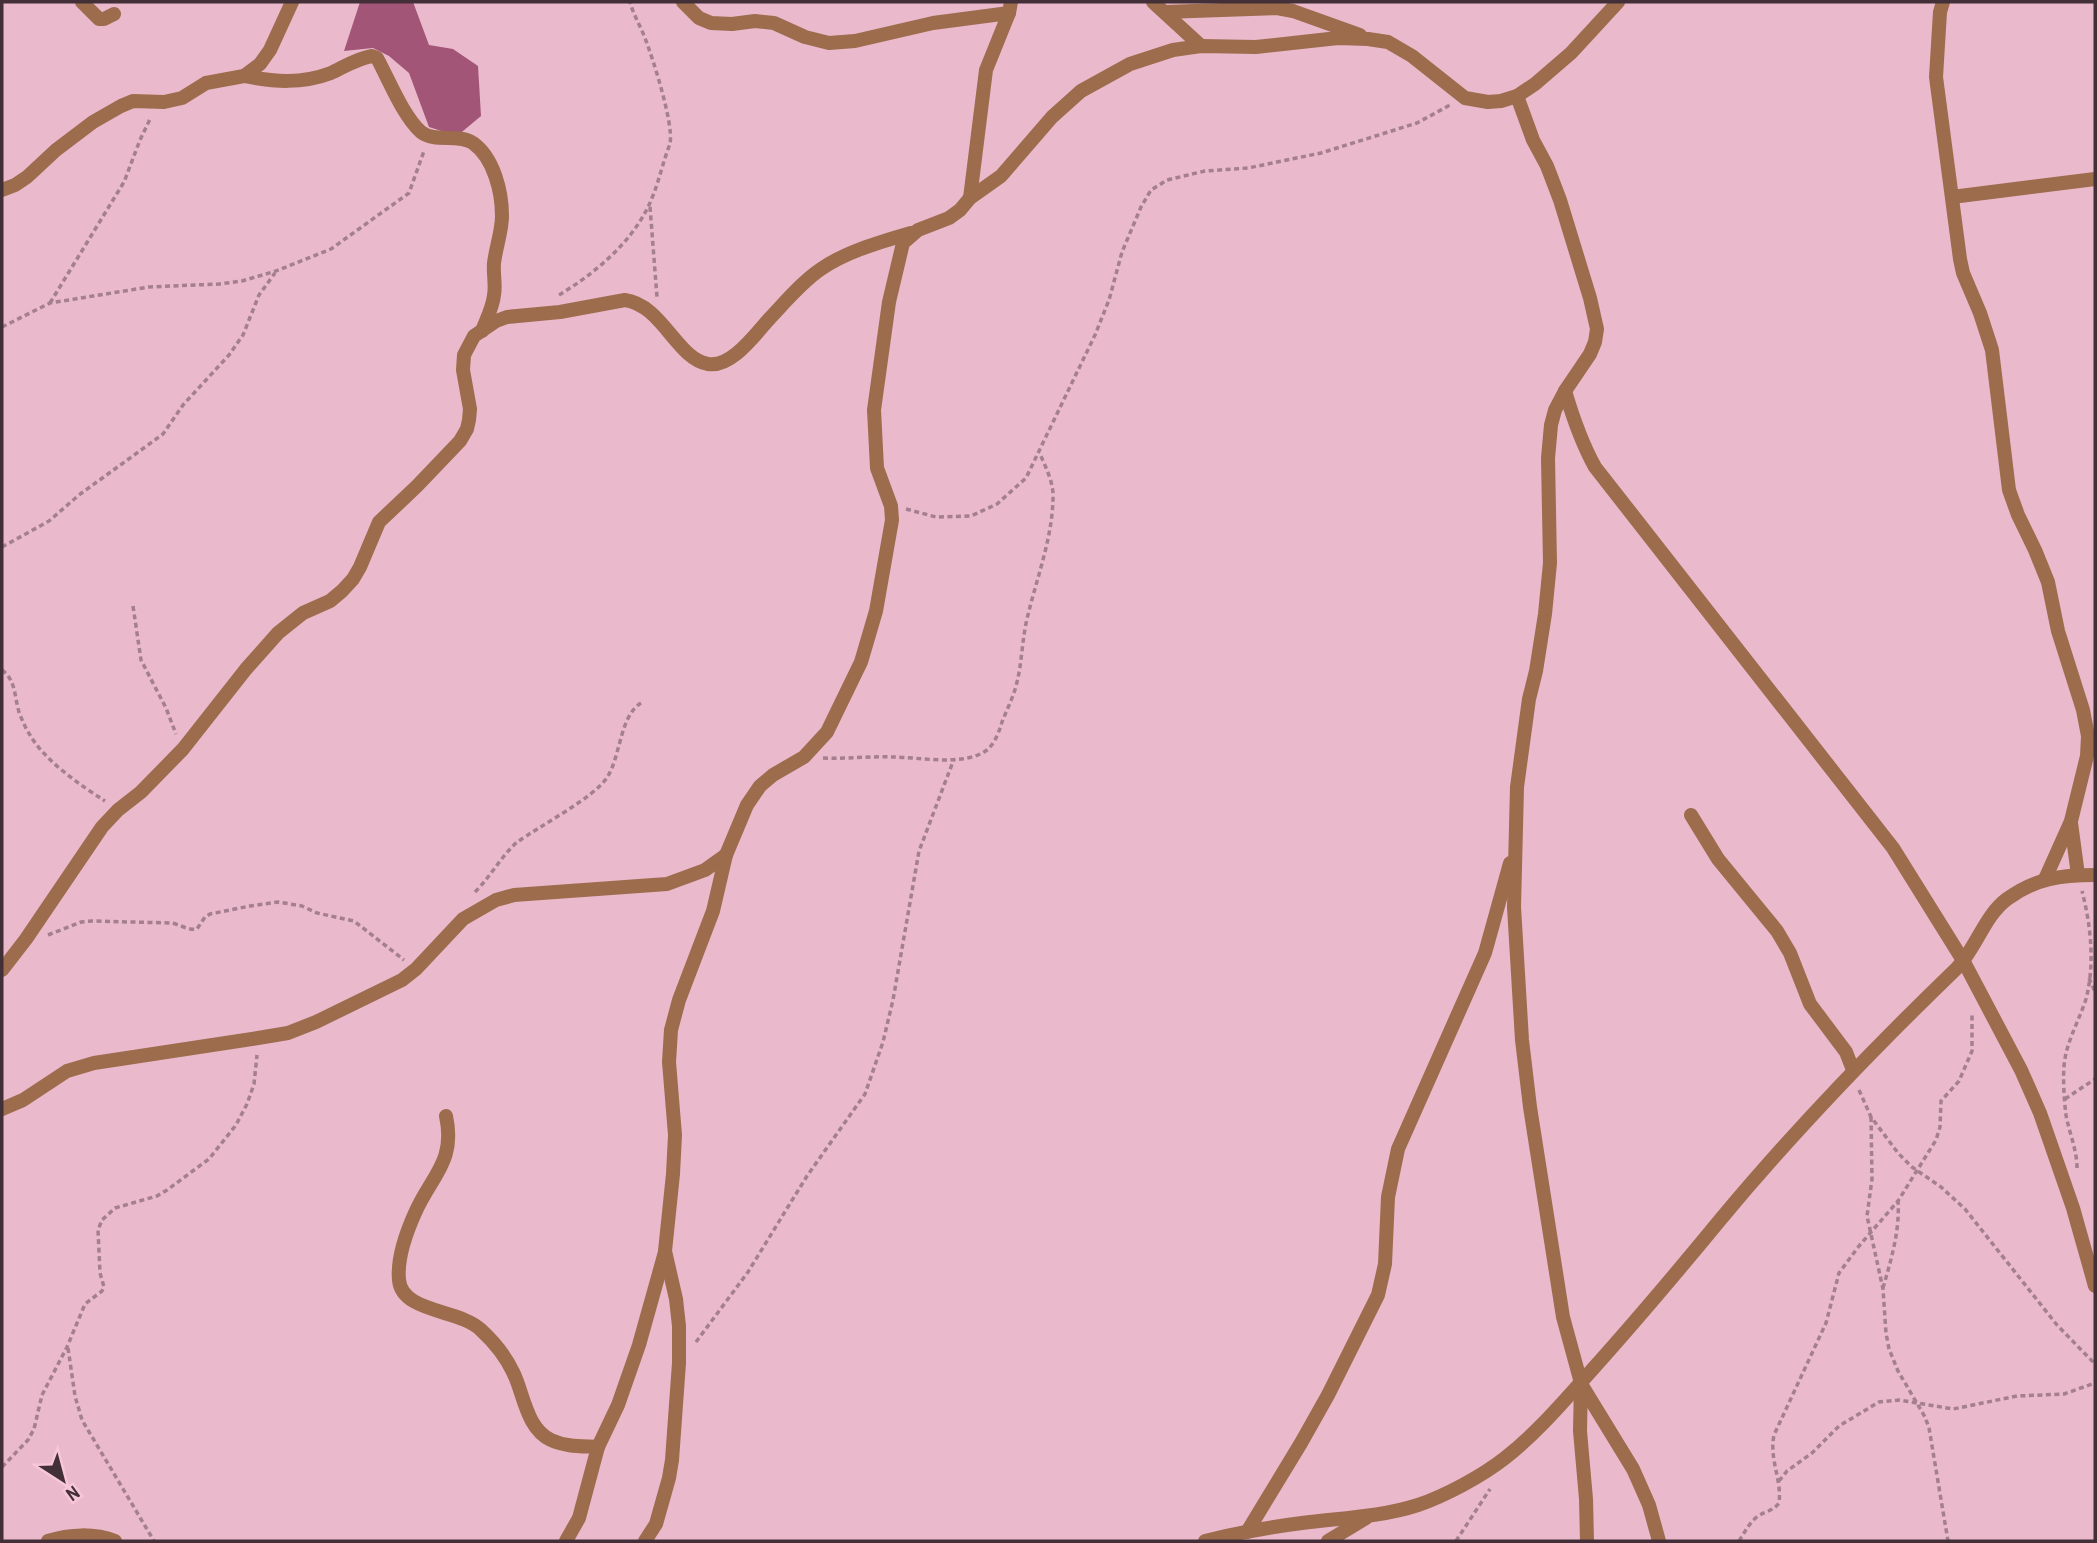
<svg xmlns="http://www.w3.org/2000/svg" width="2097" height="1543" font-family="'Archivo Narrow',sans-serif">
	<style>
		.water { fill: #a25576 }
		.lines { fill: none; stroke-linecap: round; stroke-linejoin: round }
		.path { stroke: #a47f8e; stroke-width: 3.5; stroke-dasharray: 5 3.5; stroke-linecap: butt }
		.street { stroke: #9c6c4d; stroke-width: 14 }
	</style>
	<rect width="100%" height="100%" fill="#eab9cc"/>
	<path class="water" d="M 360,2 L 413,2 L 429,45 L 453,49 L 478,66 L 481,116 L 457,136 L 429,127 L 409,73 L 389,56 L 373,48 L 344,51 Z"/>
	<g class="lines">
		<g class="path">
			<path d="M 650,207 L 657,297"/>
			<path d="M 559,295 C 594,274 630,244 648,207 C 658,187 662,164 670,144 C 674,124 653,59 645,38 C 640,25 633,14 630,2"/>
			<path d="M 50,303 L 124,182 L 140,140 L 151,117"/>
			<path d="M 2,327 L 50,303 L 149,287 L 219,284 L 242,281 L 276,271 L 331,249 L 409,193 L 424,151"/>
			<path d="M 906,509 L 936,517 L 971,516 L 997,504 L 1026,478 L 1095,335 L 1109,300 L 1122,252 L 1141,207 L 1151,190 L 1167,180 L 1205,171 L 1248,168 L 1321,153 L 1417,123 L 1450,105"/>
			<path d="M 2,547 L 49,521 L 79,495 L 163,434 L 183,405 L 229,355 L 243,335 L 259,295 L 275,273"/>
			<path d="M 133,606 L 141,660 L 166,708 L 176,734"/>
			<path d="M 2,670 C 17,681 14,699 20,715 C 23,722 26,729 30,735 C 45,761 80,785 105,801"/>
			<path d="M 823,758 C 847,759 870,756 893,757 C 919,757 964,767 987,750 C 995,743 999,732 1002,722 C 1007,709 1014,696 1017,682 C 1022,662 1022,640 1027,619 C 1036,580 1052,540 1053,499 C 1054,483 1046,468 1040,454"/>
			<path d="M 475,892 C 491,876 500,858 516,843 C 539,826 596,797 608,776 C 621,754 620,716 641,703"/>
			<path d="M 48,935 L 81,922 L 92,921 L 171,923 C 179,924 189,931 197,929 L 205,917 L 210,914 L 250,906 L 278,902 L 302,906 L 317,913 L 354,921 L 404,960"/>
			<path d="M 2089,978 L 2095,992"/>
			<path d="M 1859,1090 L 1871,1117 L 1898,1153 L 1912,1167 L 1941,1187 L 1965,1209 L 2057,1325 L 2095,1364"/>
			<path d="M 2065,1099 L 2095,1079"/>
			<path d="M 1871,1117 L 1872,1179 L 1867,1216 L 1883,1289 L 1886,1333 L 1889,1349 L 1898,1371 L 1925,1417 L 1929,1428 L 1948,1541"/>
			<path d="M 2077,1168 C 2077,1150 2069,1132 2066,1115 C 2064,1099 2063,1082 2064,1066 C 2066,1042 2079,1021 2086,999 C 2095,964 2091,926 2082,891"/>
			<path d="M 1883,1288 C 1891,1260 1900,1231 1898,1201"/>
			<path d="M 696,1342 L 748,1272 L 807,1176 L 865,1094 L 883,1042 L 893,1000 L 919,851 L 954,759"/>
			<path d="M 68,1348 L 75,1396 L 82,1420 L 154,1541"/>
			<path d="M 2,1467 L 28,1440 L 34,1429 L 42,1395 L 67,1347 L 85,1304 L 102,1291 L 104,1287 L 100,1273 L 98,1230 L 102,1220 L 115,1208 L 157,1196 L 167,1190 L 209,1159 L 236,1125 L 247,1104 L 254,1084 L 257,1055"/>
			<path d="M 1779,1481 L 1787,1471 L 1812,1453 L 1839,1426 L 1879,1402 L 1899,1400 L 1953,1409 L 2017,1396 L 2064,1394 L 2095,1383"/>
			<path d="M 1456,1541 L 1490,1489"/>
			<path d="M 1739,1541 C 1745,1532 1749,1523 1758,1516 C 1766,1511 1773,1511 1779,1503 C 1782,1479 1769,1460 1774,1435 L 1826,1323 L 1839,1273 L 1859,1246 L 1898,1201 L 1936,1140 L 1940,1127 L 1941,1101 L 1959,1081 L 1972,1051 L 1972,1014"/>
		</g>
		<g class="street">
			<path d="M 82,2 L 99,19 L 104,19 L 114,14"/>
			<path d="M 683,2 L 699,18 L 711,23 L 732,24 L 755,21 L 774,23 L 805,37 L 829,43 L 855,41 L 933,23 L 1009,13"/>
			<path d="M 1153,2 L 1201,46"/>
			<path d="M 1943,2 L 1940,12 L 1936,77 L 1960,259 L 1963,273 L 1980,313 L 1992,350 L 2009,490 L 2018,515 L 2035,550 L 2048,582 L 2058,631 L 2083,710 L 2088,736 L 2087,756 L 2071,821 L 2045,879"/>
			<path d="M 1165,12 L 1277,8 L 1293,11 L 1360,35"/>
			<path d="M 244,76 C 274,82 302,84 331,73 C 344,67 358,58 372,56 L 377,58 C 389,80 403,116 421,132 C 435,143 458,133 473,143 C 494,158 502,192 502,216 C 502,231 496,247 494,263 C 493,274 496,285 494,295 C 493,307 486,320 482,331"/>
			<path d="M 1517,96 L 1533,140 L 1547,166 L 1560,200 L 1590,298 L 1597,329 L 1595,342 L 1590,354 L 1565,391 L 1555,410 L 1551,425 L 1548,458 L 1550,563 L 1545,614 L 1536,671 L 1529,699 L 1517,787 L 1514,907 L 1522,1040 L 1530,1107 L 1563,1317 L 1581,1383 L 1580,1431 L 1586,1499 L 1587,1541"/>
			<path d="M 2,190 L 15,185 L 27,177 L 56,150 L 93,122 L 121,106 L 133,101 L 164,102 L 182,98 L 206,83 L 244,76 L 260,64 L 270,50 L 292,2"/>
			<path d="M 1952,197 L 2095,179"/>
			<path d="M 970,198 L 986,70 L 1009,13 L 1011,2"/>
			<path d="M 1565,391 C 1573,418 1581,442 1595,467 L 1893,848 L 1964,962 L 2021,1070 L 2040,1113 L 2073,1208 L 2095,1286"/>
			<path d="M 1691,815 L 1718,859 L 1777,931 L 1790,953 L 1810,1004 L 1846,1052 L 1853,1070"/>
			<path d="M 2071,823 L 2078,875"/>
			<path d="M 2,970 L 26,939 L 102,827 L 118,810 L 141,792 L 183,749 L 246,669 L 278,633 L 303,613 L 330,601 L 342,591 L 353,579 L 360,567 L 379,522 L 417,486 L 460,441 L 467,429 L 469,420 L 470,409 L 463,370 L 464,355 L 474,336 L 496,321 L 507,317 L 560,312 L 625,300 C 662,305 677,359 708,364 C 732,368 756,333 771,317 C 786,301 803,281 821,269 C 847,251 881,242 911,233"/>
			<path d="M 2,1109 L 23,1100 L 67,1071 L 94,1063 L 258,1038 L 288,1033 L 316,1022 L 402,980 L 416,969 L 463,919 L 496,900 L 514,895 L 667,884 L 705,870 L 726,855"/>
			<path d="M 446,1116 C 456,1162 431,1176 415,1213 C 406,1233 397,1259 399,1280 C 402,1313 460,1309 481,1330 C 493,1341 506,1357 513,1372 C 524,1394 526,1428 551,1440 C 566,1447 582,1446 598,1447"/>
			<path d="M 1581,1384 L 1633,1469 L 1649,1505 L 1659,1541"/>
			<path d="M 1247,1532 L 1301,1443 L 1328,1395 L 1378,1295 L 1385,1264 L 1388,1197 L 1398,1149 L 1485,953 L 1510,863"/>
			<path d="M 48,1541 C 69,1534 95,1533 115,1541"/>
			<path d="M 566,1541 L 579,1518 L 598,1447 L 618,1405 L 639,1345 L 665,1252"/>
			<path d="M 645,1541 L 656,1524 L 669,1478 L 672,1460 L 679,1363 L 679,1326 L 676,1299 L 665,1251 L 673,1174 L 675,1135 L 669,1062 L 671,1030 L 679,1000 L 713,911 L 726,855 L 747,805 L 760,786 L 773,775 L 804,757 L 827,732 L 861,662 L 876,611 L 892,520 L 891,506 L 877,468 L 874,410 L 889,302 L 903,243 L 918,230 L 949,218 L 960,210 L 970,198 L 1001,176 L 1052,117 L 1081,91 L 1130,64 L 1173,50 L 1201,46 L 1256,47 L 1338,38 L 1368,39 L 1388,42 L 1412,56 L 1465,98 L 1488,102 L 1501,101 L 1517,96 L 1535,84 L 1571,53 L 1618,2"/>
			<path d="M 1205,1541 C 1237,1533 1270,1527 1302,1523 C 1341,1518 1381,1517 1418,1505 C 1445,1496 1482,1476 1505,1458 C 1537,1433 1564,1401 1591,1371 C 1635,1322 1678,1271 1720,1220 C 1794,1131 1873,1049 1956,969 C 1976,949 1984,916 2007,899 C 2036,878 2061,875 2095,875"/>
			<path d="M 1328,1541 L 1366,1518"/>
		</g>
	</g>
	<rect width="2097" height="1543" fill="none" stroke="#432f37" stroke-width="7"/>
	<g transform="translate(63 1480) rotate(144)" stroke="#f8c6d9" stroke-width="5" paint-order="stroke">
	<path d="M0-5L12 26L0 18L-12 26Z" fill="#432f37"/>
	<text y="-10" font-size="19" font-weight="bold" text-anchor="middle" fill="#432f37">N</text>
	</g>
</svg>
